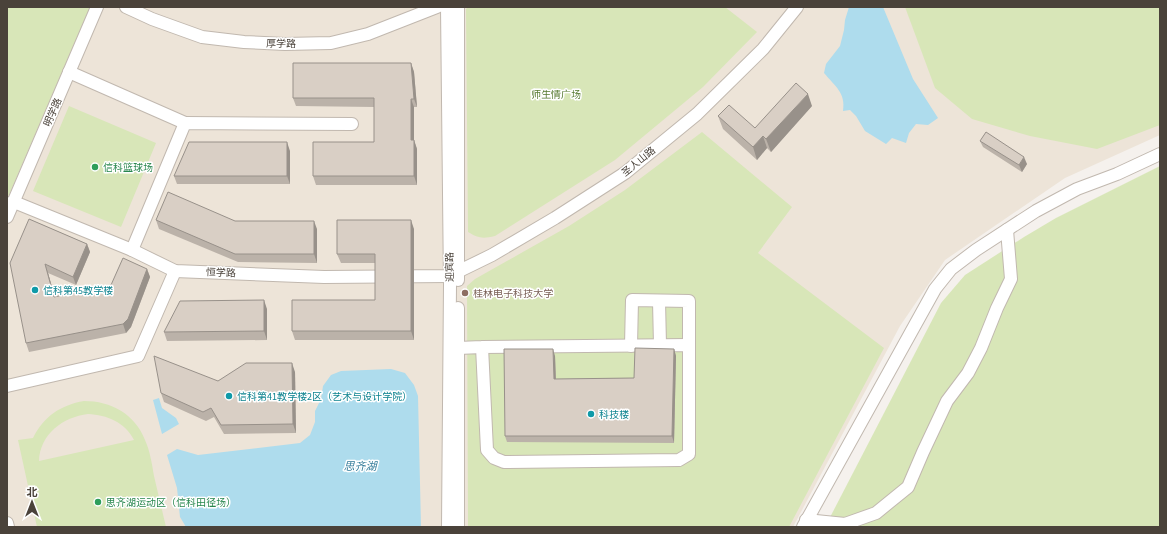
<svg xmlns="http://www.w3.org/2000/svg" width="1167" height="534" font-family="'Source Sans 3','Noto Sans SC',sans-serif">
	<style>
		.education { fill: #ede4d8 }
		.green { fill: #d8e6b8; fill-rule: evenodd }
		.water { fill: #aedced }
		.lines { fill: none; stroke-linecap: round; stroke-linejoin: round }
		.minor-casing { stroke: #c1b8af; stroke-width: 14 }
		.minor { stroke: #fff; stroke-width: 12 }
		.wall { fill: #bbb2a9 }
		.shaded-wall { fill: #98918a }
		.building { fill: #d9cfc5; stroke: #98918a }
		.leisure-dot { fill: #2e9e5b; stroke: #fff; stroke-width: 1.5 }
		.culture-dot { fill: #0f9aa8; stroke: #fff; stroke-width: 1.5 }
		.education-dot { fill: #8d6e63; stroke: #fff; stroke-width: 1.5 }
		.labels { text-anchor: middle; stroke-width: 3; stroke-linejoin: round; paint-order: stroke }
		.street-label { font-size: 10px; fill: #4a423a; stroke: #fff }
		.park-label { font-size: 10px; fill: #567930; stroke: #fff }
		.leisure-label { font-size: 10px; fill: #27864d; stroke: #fff; text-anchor: start }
		.culture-label { font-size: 10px; fill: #0d838f; stroke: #fff; text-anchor: start }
		.education-label { font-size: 10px; fill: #785e54; stroke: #fff; text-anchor: start }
		.water-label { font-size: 11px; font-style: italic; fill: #327b99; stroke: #fff }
	</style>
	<rect width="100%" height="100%" fill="#f5f1ed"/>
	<path class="education" d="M 7,7 L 1160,7 L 1160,135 L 1065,178 L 945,260 L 900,326 L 793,527 L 7,527 Z"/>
	<g class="green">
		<path d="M 7,7 L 90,7 L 9,195 L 7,196 Z"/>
		<path d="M 468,7 L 725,7 L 757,32 L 703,87 L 615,160 L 495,236 C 482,239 478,238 468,232 L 466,9 Z"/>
		<path d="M 905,7 L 1160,7 L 1160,125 L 1097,149 L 1030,136 L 972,119 L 935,88 Z"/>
		<path d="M 69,106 L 156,143 L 121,227 L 33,191 Z"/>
		<path d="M 702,132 L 792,207 L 758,253 L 884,348 L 789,527 L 468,527 L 467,286 L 475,279 L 569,226 L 625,190 Z"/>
		<path d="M 1160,166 L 1160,527 L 825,527 L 941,303 L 965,275 L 1024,237 L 1056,218 Z"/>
		<path d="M 84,401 C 111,401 135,414 145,440 C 150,451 152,464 154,476 C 158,493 162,510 166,527 L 37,527 L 18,440 L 33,438 C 44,416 61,405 84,401 ZM 88,414 C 107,415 125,422 134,440 L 39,461 C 40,434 63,417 88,414 Z"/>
	</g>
	<g class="water">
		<path d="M 849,7 L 883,7 L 913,79 L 938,118 L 928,125 L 916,124 L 909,133 L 906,143 L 892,138 L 886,144 L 865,131 L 856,116 L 850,110 L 843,111 C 846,93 835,86 824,73 L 826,64 L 840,46 L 844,30 L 845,20 Z"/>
		<path d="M 391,369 L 405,373 L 414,385 L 418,396 L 421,527 L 186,527 L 180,517 L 177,488 L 167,455 L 177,449 L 198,455 L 300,443 L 310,435 L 315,422 L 315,411 L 321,399 L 323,386 L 331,375 L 341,371 Z"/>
		<path d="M 159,398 L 162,408 L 176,418 L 179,424 L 162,434 L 153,400 Z"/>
	</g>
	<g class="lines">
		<defs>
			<g id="minor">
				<path d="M 126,7 L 152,19 L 202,37 L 244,42 L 285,44 L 331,43 L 368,34 L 437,7"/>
				<path d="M 447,7 L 450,285 L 448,527"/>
				<path d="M 69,72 L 185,123"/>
				<path d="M 7,204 L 14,202 L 132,250 L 175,271 L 324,277 L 449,276 L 492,255 L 555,218 L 625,173 L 697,114 L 763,49 L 797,7"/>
				<path d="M 7,217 L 97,7"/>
				<path d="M 132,250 L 185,123 L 352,124"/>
				<path d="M 458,280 L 458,7"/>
				<path d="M 659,301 L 660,345"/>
				<path d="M 458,308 L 458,527"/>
				<path d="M 631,346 L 632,300 L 689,301 L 689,345"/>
				<path d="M 458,348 L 482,347 L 689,345 L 689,454 L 679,460 L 504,462 L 494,458 L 487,450 L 482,347"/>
				<path d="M 7,386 L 138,356 L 175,271"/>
				<path d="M 806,520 L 845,524 L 876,513 L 908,487 L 923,452 L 947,401 L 968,373 L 981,348 L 997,308 L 1011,279 L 1007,230"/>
				<path d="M 7,523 L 8,527"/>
				<path d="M 803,527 L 935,289 L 951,269 L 976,250 L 1036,211 L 1077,189 L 1117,174 L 1160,154"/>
			</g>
		</defs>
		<use href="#minor" class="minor-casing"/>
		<use href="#minor" class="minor"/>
	</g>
	<g class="wall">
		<path d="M 411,63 L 414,72 L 417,107 L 414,107 L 414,140 L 417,149 L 417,185 L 316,185 L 313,176 L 374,142 L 374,107 L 296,106 L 293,98 Z"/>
		<path d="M 812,106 L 771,152 L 767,148 L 757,160 L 723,129 L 718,116 L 755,128 Z"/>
		<path d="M 980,141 L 1027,164 L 1022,172 L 983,147 Z"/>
		<path d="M 290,151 L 290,184 L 177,184 L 174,176 Z"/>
		<path d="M 29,219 L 87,244 L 90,252 L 76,285 L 48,273 L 55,297 L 111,285 L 147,269 L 150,277 L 131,327 L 126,333 L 29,352 L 26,343 Z"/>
		<path d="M 156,220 L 235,221 L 317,229 L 317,263 L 238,262 L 159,229 Z"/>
		<path d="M 414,229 L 414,340 L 295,340 L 292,331 L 375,300 L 375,263 L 341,263 L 337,254 Z"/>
		<path d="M 267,309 L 267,340 L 167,341 L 164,332 Z"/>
		<path d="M 674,349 L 676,356 L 674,443 L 507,442 L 505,436 L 555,356 L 556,379 L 634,378 Z"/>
		<path d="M 295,372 L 296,433 L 224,434 L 214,417 L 206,421 L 164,402 L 161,393 L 218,381 Z"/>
	</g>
	<g class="shaded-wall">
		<path d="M 411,63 L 414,72 L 417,107 L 414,99 Z"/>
		<path d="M 808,94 L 812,106 L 771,152 L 766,139 Z"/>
		<path d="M 411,99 L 414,107 L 414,140 L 417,149 L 417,185 L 414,176 L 411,140 Z"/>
		<path d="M 763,136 L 767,148 L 757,160 L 753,147 Z"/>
		<path d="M 287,142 L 290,151 L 290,184 L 287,176 Z"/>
		<path d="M 1024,157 L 1027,164 L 1022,172 L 1019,165 Z"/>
		<path d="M 411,220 L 414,229 L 414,340 L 411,331 Z"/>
		<path d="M 314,221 L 317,229 L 317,263 L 314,254 Z"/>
		<path d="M 87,244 L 90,252 L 76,285 L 73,277 Z"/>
		<path d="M 45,264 L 48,273 L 57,305 L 54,297 Z"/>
		<path d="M 147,269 L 150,277 L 131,327 L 126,333 L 123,324 Z"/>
		<path d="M 264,300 L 267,309 L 267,340 L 264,331 Z"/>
		<path d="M 553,349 L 555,356 L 556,386 L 554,379 Z"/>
		<path d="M 674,349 L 676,356 L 674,443 L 672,436 Z"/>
		<path d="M 292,363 L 295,372 L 296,433 L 293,424 Z"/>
	</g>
	<g class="building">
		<path d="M 293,63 L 411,63 L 414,99 L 411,99 L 411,140 L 414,140 L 414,176 L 313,176 L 313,142 L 374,142 L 374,98 L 293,98 Z"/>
		<path d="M 796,83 L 808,94 L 766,139 L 763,136 L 753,147 L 718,116 L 729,105 L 755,128 Z"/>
		<path d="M 986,132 L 1024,157 L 1019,165 L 980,141 Z"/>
		<path d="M 189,142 L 287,142 L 287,176 L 174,176 Z"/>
		<path d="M 168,192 L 235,221 L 314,221 L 314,254 L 235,254 L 156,220 Z"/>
		<path d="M 29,219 L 87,244 L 73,277 L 45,264 L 54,297 L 111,285 L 123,258 L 147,269 L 128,319 L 123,324 L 26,343 L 10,263 Z"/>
		<path d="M 337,220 L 411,220 L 411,331 L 292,331 L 292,300 L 375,300 L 375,254 L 337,254 Z"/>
		<path d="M 264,300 L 264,331 L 164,332 L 180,301 Z"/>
		<path d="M 635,348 L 674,349 L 672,436 L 505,436 L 504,349 L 553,349 L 554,379 L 634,378 Z"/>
		<path d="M 154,356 L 218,381 L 246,363 L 292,363 L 293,424 L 221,425 L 211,408 L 203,412 L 161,393 Z"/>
	</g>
	<g class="leisure-dot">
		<circle cx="95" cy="167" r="4"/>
		<circle cx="98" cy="502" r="4"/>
	</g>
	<g class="culture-dot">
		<circle cx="35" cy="290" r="4"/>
		<circle cx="229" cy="396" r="4"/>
		<circle cx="591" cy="414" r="4"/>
	</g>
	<circle class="education-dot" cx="465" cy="293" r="4"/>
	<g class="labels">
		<g class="street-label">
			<text transform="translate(281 43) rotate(1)" y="4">厚学路</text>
			<text transform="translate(52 112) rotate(-67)" y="4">明学路</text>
			<text transform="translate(638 161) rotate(-39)" y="4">圣人山路</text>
			<text transform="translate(449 267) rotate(-91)" y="4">迎宾路</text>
			<text transform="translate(221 272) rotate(2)" y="4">恒学路</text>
		</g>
		<g class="park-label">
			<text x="556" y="98">师生情广场</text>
		</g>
		<g class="leisure-label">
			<text x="103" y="171">信科篮球场</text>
			<text x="106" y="506">思齐湖运动区（信科田径场）</text>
		</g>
		<g class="culture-label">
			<text x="43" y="294">信科第45教学楼</text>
			<text x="237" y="400">信科第41教学楼2区（艺术与设计学院）</text>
			<text x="599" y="418">科技楼</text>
		</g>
		<g class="education-label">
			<text x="473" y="297">桂林电子科技大学</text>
		</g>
		<g class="water-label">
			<text x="360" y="470">思齐湖</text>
		</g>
	</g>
	<rect width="1167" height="534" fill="none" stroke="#4a423a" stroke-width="16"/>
	<g transform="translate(32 502)" stroke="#ffffff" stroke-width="3" paint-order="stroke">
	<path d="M0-3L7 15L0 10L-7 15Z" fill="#4a423a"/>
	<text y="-6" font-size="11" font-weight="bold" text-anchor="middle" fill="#4a423a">北</text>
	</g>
</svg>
